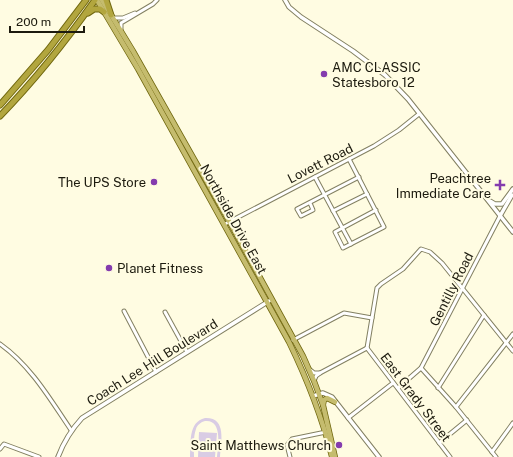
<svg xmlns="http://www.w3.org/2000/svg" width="513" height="457" font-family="'Public Sans',sans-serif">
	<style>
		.green { fill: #d9cce4 }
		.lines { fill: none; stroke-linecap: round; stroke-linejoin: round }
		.minor-casing { stroke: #838062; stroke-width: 5 }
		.tertiary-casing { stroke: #838062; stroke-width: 5.5 }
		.primary-casing { stroke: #70670e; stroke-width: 6 }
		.trunk-casing { stroke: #70670e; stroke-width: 7 }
		.minor { stroke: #fff; stroke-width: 3 }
		.tertiary { stroke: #fff; stroke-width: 3.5 }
		.primary { stroke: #c5bc6e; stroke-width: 4.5 }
		.trunk { stroke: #b2a63e; stroke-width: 5 }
		.poi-dot { fill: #843bae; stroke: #fffce2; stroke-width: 1.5 }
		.labels { text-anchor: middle; stroke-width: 4; stroke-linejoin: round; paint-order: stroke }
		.poi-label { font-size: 13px; fill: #1c1a0e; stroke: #fffce2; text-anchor: end }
		.street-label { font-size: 13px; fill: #1c1a0e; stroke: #fffce2 }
	</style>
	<rect width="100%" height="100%" fill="#fffce2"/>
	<g class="green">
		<path d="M 205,418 C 227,417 221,442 220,457 L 217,457 C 218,447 223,419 205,421 C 201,422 197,425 196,429 C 193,437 194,448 194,457 L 190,457 C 191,443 188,422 205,418 Z"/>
		<path d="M 199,432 L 217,433 L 215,457 L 198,457 Z"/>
	</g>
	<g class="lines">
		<defs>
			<g id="minor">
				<path d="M 113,18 L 123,18 L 135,13"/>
				<path d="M 121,29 L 121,23 L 153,4 L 157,0"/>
				<path d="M 349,159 L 384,227 L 343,248 L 335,232 L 376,210"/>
				<path d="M 315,177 L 351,244"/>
				<path d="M 310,203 L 313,210 L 301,216 L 297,209 L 359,177"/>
				<path d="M 333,211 L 367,194"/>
				<path d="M 225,224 L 374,146 L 399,130 L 419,114"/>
				<path d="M 124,311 L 156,372"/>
				<path d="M 165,312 L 187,352"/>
				<path d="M 293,340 L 344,313 L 372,318"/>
				<path d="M 0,344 C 31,366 50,399 71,430"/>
				<path d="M 367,348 L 377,288 L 381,284 L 403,269 L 421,249 L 430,252 L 442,263 L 513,351"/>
				<path d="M 367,348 L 450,457"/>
				<path d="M 421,368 L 456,407 L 496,457"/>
				<path d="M 309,369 L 314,373 L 320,373"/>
				<path d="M 314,381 L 316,376 L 320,373 L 367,348"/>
				<path d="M 398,388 L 421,368 L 500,216"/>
				<path d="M 438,388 L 484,315"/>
				<path d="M 456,407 L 513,334"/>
				<path d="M 348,418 L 393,383"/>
				<path d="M 439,443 L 467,420"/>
				<path d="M 0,449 L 4,444 L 39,457"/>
				<path d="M 492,452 L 513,423"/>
				<path d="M 290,457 L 287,445 L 292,439 L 326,432"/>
			</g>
			<g id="tertiary">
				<path d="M 285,0 L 289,7 L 301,17 L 353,51 L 385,75 L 408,99 L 513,232"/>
				<path d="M 490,201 L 495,204 L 502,204 L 513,189"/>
				<path d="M 500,216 L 512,195"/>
				<path d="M 313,396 L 323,393 L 332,397 L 379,457"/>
				<path d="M 58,457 C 64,441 71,430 82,418 L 269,301"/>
			</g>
			<g id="primary">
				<path d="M 97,0 L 138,69 L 289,342 C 307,379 322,417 332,457"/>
				<path d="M 102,0 L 133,51 L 229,221 L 303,356 L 314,381 L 323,405 L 335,457"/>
				<path d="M 323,405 L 324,400 L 327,398 L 335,402"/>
			</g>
			<g id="trunk">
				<path d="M 106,0 L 111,15"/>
				<path d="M 88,13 L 94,9 L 100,9 L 104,12"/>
				<path d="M 0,105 L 48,50 L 86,0"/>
				<path d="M 0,116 C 35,80 66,41 95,0"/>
			</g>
		</defs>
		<use href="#minor" class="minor-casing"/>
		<use href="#tertiary" class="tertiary-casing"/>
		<use href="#primary" class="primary-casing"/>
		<use href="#trunk" class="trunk-casing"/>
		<use href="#minor" class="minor"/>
		<use href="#tertiary" class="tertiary"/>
		<use href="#primary" class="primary"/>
		<use href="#trunk" class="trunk"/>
	</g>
	<g class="poi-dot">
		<circle cx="324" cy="74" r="4"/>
		<circle cx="154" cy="182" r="4"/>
		<path d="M498 179h4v4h4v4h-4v4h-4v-4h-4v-4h4z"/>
		<circle cx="109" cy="268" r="4"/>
		<circle cx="339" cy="445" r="4"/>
	</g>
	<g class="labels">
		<g class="poi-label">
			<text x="332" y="72" text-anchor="start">AMC CLASSIC<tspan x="332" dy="15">Statesboro 12</tspan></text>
			<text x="491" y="183">Peachtree<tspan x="491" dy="15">Immediate Care</tspan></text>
			<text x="146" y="187">The UPS Store</text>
			<text x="117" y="273" text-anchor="start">Planet Fitness</text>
			<text x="331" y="450">Saint Matthews Church</text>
		</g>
		<g class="street-label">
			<text transform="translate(320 163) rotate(-27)" y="5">Lovett Road</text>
			<text transform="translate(234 219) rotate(61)" y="5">Northside Drive East</text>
			<text transform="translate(451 289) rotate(-63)" y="5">Gentilly Road</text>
			<text transform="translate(152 362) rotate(-32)" y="5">Coach Lee Hill Boulevard</text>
			<text transform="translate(416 397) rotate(53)" y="5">East Grady Street</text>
		</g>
	</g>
	<path d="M10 26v6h74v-6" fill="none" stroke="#1c1a0e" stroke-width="2"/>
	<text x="16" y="26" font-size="12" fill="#1c1a0e" stroke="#fffce2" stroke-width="3" paint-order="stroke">200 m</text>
</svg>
